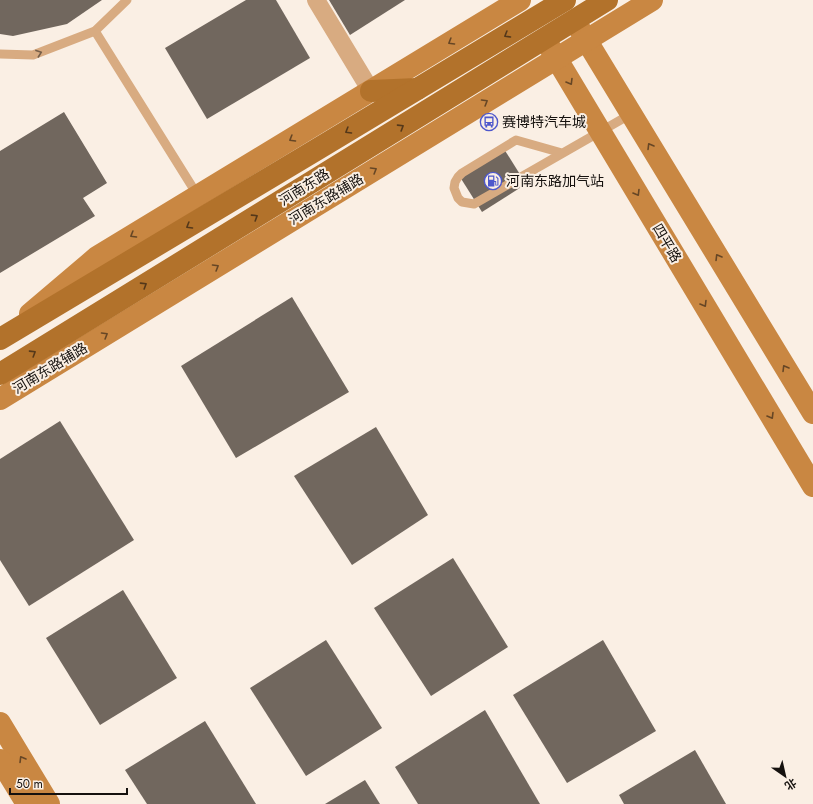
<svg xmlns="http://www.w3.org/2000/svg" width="813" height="804" font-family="Jost,'Noto Sans SC',sans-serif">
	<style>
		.building { fill: #71675e }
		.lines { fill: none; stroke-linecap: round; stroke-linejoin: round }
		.lane { stroke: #d8ab81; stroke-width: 9 }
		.street { stroke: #d8ab81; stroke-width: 18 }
		.secondary { stroke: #c98742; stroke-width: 22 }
		.primary { stroke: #b2722b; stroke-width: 22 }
		.oneway { stroke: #54381a }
		.oneway2 { stroke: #664625 }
		.oneway3 { stroke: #765e48 }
		.labels { text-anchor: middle; stroke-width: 4; stroke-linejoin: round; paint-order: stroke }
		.poi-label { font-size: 14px; fill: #15110e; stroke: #faefe4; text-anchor: start }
		.street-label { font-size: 14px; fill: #15110e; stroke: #faefe4 }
	</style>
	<rect width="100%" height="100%" fill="#faefe4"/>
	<g class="building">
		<path d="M 0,0 L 102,0 L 67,24 L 13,36 L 0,34 Z"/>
		<path d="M 246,0 L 276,0 L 310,58 L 207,119 L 165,48 Z"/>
		<path d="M 329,0 L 405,0 L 350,35 Z"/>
		<path d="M 64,112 L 107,183 L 83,198 L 95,216 L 0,273 L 0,151 Z"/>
		<path d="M 504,149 L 526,184 L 482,212 L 460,177 Z"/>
		<path d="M 292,297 L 349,392 L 236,458 L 181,366 Z"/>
		<path d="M 60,421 L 134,540 L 29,606 L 0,560 L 0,459 Z"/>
		<path d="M 376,427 L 428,515 L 352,565 L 294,476 Z"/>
		<path d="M 453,558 L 508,647 L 431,696 L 374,608 Z"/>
		<path d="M 123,590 L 177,678 L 100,725 L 46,638 Z"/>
		<path d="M 326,640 L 382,728 L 306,776 L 250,688 Z"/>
		<path d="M 603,640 L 656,731 L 567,783 L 513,695 Z"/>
		<path d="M 485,710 L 540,804 L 418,804 L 395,767 Z"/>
		<path d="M 205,721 L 256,804 L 147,804 L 125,770 Z"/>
		<path d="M 695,750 L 726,804 L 624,804 L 619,795 Z"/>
		<path d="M 365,780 L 380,804 L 325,804 Z"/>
	</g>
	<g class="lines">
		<g class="lane">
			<path d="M 95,31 L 198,196"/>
			<path d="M 0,54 L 33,55 L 95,31 L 127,0"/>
			<path d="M 562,153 L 516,140 L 462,173 L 458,177 L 455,182 L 454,188 L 458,198 L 462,202 L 474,204 L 631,114"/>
		</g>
		<path class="street" d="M 316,0 L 371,91"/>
		<g class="secondary">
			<path d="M 579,28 L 813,413"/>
			<path d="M 549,46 L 813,486"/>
			<path d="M 30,314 L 97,257 L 520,0"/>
			<path d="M 0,399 L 652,0"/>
			<path d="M 0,723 L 49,804"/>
			<path d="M 0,760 L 27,804"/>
		</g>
		<g class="primary">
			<path d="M 371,91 L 417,89"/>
			<path d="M 0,339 L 316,150 L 565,0"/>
			<path d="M 0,374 L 607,0"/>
		</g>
	</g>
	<defs><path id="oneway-chevron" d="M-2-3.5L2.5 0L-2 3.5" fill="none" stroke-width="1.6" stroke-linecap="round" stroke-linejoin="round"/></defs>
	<g class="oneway">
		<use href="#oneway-chevron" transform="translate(507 35) rotate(149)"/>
		<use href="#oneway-chevron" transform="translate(401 127) rotate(-32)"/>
		<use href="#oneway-chevron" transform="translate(348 131) rotate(149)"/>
		<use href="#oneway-chevron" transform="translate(255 217) rotate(-32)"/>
		<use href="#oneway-chevron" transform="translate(189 226) rotate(149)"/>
		<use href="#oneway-chevron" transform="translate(144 285) rotate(-32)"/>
		<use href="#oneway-chevron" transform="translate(33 353) rotate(-32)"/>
	</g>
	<g class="oneway2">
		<use href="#oneway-chevron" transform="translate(451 42) rotate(149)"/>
		<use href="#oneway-chevron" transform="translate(570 82) rotate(59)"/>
		<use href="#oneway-chevron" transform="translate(485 102) rotate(-31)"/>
		<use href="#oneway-chevron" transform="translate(292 139) rotate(149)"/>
		<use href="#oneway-chevron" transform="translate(650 146) rotate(-121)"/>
		<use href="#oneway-chevron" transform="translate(374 170) rotate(-31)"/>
		<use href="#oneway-chevron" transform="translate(637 193) rotate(59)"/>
		<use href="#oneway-chevron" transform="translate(133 235) rotate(149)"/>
		<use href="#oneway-chevron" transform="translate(718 257) rotate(-121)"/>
		<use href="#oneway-chevron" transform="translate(216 267) rotate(-31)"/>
		<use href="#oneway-chevron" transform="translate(704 304) rotate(59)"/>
		<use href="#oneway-chevron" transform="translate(105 335) rotate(-31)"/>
		<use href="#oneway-chevron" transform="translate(785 368) rotate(-121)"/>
		<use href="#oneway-chevron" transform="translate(771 416) rotate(59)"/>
		<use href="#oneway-chevron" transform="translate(22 759) rotate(-121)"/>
	</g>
	<use class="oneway3" href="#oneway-chevron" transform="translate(39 53) rotate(-20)"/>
	<defs>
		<symbol id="bus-ring" viewBox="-11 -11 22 22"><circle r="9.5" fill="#faefe4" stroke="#4d57cc" stroke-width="1.5"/><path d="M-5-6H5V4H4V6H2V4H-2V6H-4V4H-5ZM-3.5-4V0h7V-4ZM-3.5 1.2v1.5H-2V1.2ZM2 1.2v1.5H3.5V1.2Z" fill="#4d57cc"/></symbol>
		<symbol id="fuel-ring" viewBox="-11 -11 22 22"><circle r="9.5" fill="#faefe4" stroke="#4d57cc" stroke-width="1.5"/><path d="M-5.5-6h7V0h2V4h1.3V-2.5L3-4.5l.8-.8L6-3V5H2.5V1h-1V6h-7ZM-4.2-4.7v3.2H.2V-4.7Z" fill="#4d57cc"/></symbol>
	</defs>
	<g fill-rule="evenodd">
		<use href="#bus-ring" x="479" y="112" width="20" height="20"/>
		<use href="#fuel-ring" x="483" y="171" width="20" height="20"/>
	</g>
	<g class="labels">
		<g class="poi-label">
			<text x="502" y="127">赛博特汽车城</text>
			<text x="506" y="186">河南东路加气站</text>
		</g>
		<g class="street-label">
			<text transform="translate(304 187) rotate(-32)" y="5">河南东路</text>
			<text transform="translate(326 199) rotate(-31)" y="5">河南东路辅路</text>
			<text transform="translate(667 243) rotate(59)" y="5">四平路</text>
			<text transform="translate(50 368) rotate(-31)" y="5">河南东路辅路</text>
		</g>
	</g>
	<g transform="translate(785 776) rotate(146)" stroke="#faefe4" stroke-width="3" paint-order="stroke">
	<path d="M0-3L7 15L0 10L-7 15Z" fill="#15110e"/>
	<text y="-6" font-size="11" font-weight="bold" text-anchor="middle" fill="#15110e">北</text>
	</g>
	<path d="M10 788v6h117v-6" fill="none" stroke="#15110e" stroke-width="2"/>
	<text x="16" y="788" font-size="12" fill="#15110e" stroke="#faefe4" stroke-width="3" paint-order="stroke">50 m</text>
</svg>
